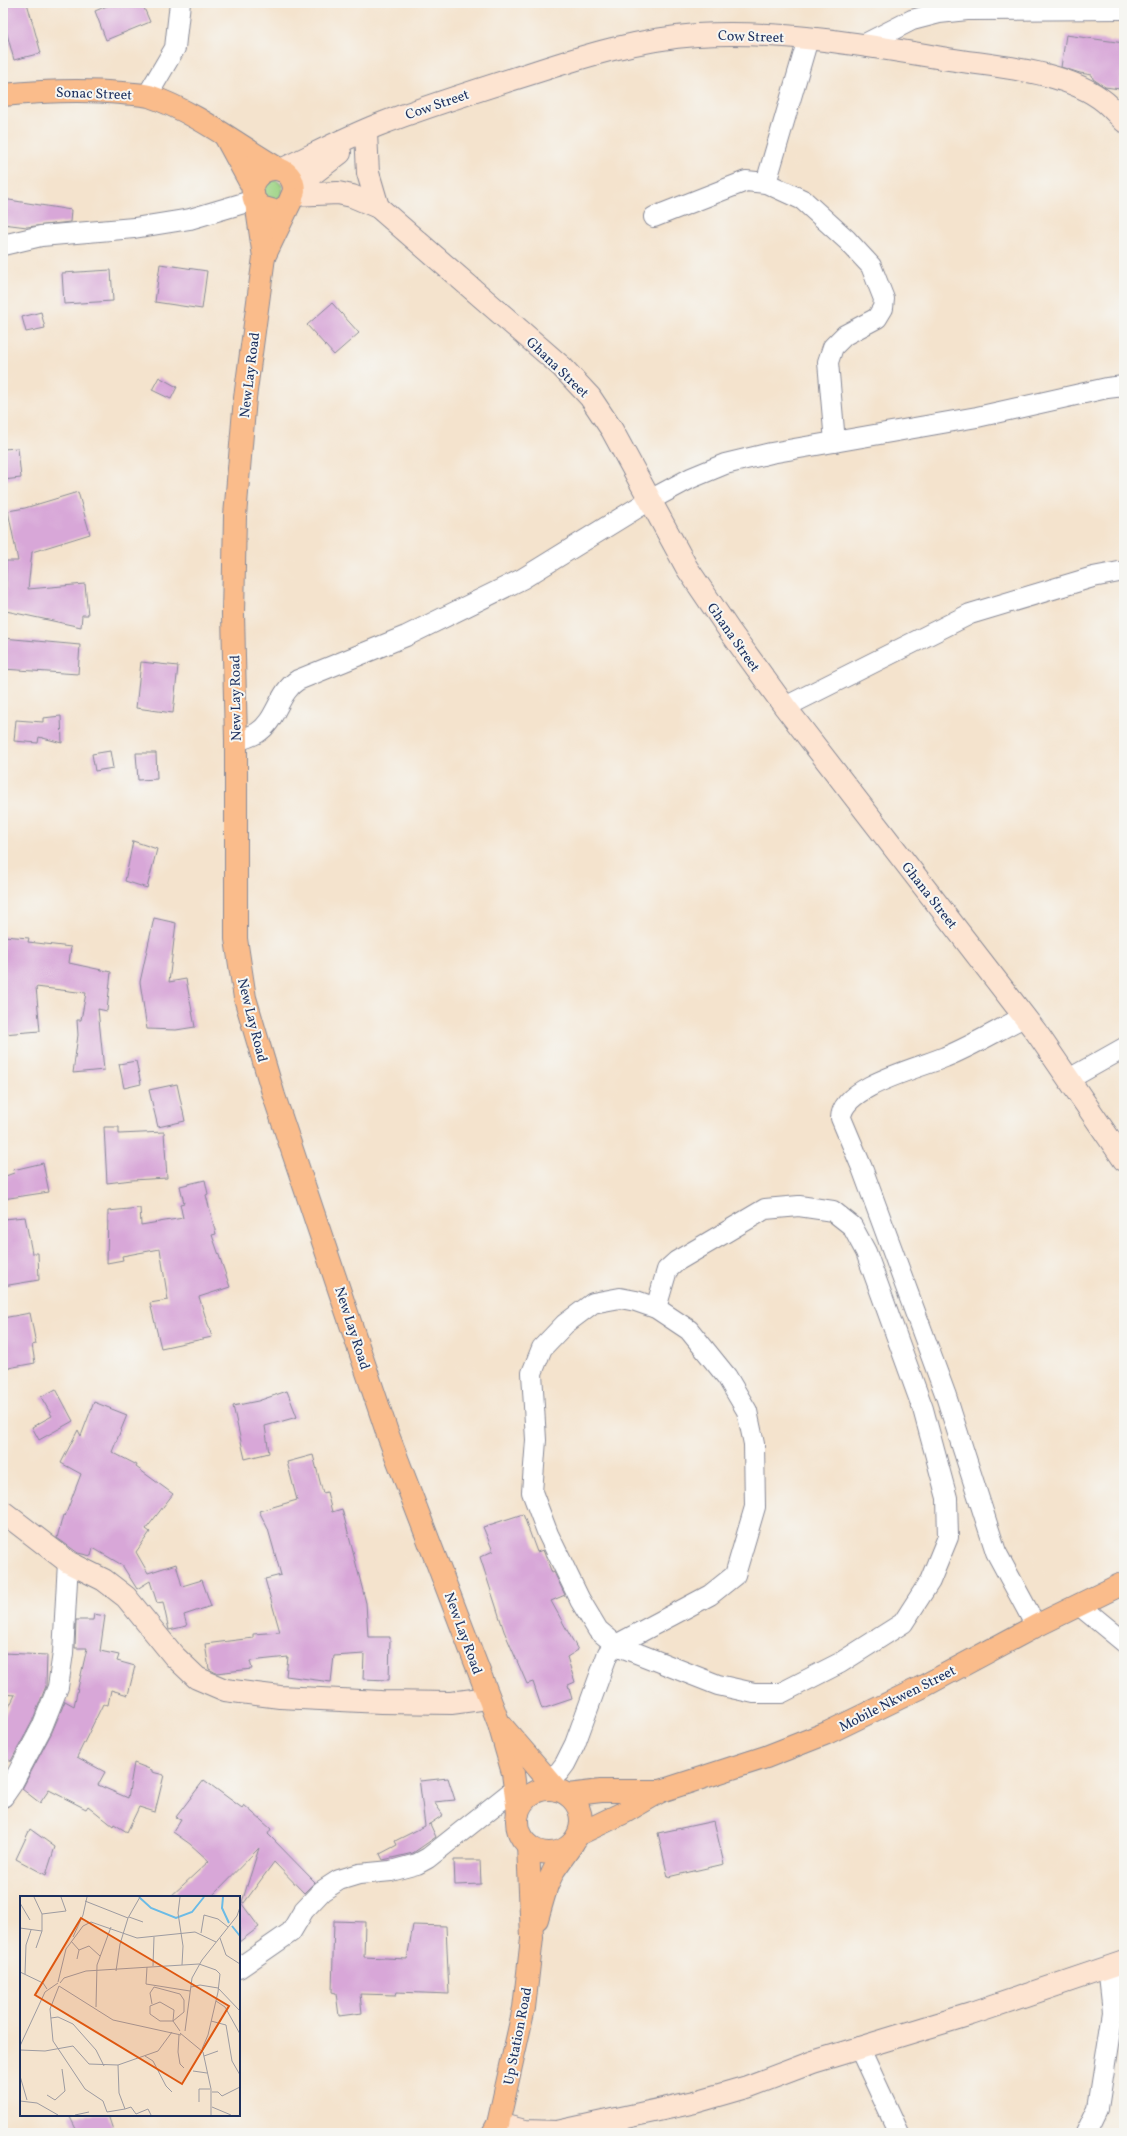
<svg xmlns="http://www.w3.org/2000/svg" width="1127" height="2136" font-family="Vollkorn,serif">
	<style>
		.green { fill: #9dd384; stroke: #5c8171 }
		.building { fill: #d8a7d8 }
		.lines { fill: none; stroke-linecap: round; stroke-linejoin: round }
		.street-casing { stroke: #888996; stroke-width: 22 }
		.secondary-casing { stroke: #888996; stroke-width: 24 }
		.highway-casing { stroke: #888996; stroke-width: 24 }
		.street { stroke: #fff; stroke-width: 20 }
		.secondary { stroke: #fde4d1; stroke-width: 22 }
		.highway { stroke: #fabc8b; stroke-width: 22 }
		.labels { text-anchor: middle; stroke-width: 4; stroke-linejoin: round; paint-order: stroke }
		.street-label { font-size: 14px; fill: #1b2f5e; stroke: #f6f6f2 }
		.inset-river { fill: none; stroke: #6bbbe6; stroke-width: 2 }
		.inset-road { fill: none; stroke: #9d9ba1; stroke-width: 1 }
		.view { fill: #de5710; fill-opacity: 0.15; stroke: #de5710; stroke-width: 2 }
		.inset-edge { fill: none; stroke: #1b2f5e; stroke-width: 2 }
	</style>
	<rect width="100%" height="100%" fill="#f6f6f2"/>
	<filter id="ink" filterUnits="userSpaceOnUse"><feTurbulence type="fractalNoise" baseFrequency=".025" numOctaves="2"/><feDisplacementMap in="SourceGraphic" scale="8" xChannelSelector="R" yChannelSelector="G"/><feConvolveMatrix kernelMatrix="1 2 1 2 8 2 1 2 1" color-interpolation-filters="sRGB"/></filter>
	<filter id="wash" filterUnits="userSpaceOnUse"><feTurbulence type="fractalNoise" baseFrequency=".012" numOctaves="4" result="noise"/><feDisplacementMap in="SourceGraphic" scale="16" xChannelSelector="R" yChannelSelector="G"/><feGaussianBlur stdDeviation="0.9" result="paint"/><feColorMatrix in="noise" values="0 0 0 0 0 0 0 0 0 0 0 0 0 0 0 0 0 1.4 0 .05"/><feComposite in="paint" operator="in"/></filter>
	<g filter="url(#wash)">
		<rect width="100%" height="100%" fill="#f4e3cd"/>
		<circle class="green" cx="273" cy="190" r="10"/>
		<g id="blocks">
			<g class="building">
				<path d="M 3,3 L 27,3 L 41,53 L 14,60 L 3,19 Z"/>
				<path d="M 114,3 L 142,3 L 150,22 L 106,40 L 95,11 Z"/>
				<path d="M 1066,35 L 1124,43 L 1120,89 L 1105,87 L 1093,79 L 1092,75 L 1080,73 L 1061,67 Z"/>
				<path d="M 3,199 L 71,210 L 70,222 L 27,227 L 3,224 Z"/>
				<path d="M 160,264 L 207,271 L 202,309 L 155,302 Z"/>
				<path d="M 111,270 L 113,301 L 64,304 L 62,273 Z"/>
				<path d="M 332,303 L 359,333 L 334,355 L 307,325 Z"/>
				<path d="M 41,312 L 45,328 L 26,332 L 22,317 Z"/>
				<path d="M 159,377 L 177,387 L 171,399 L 152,390 Z"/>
				<path d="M 18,448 L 21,478 L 3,480 L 3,449 Z"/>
				<path d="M 78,492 L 90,534 L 32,552 L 28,589 L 85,584 L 88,615 L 82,615 L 81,627 L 6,611 L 6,561 L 18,561 L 8,511 L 25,508 Z"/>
				<path d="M 3,638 L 80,645 L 78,674 L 3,669 Z"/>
				<path d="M 141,662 L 178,666 L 173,713 L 136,708 Z"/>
				<path d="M 61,716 L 62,743 L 39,737 L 38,743 L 14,741 L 16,720 L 43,722 L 43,718 Z"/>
				<path d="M 110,751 L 113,768 L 95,771 L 92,754 Z"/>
				<path d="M 136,753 L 156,753 L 157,779 L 138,780 Z"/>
				<path d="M 133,841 L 157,849 L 147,888 L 125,881 Z"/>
				<path d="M 154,918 L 176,923 L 169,982 L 186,979 L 195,1027 L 176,1030 L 147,1029 L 140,982 Z"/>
				<path d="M 3,936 L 29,938 L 28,942 L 71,947 L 69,963 L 111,972 L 107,1011 L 98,1009 L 104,1070 L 73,1073 L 78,1035 L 77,1020 L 81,1020 L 86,993 L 36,987 L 40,1031 L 3,1034 Z"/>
				<path d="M 136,1061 L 141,1084 L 124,1088 L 119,1064 Z"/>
				<path d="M 177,1084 L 185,1121 L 158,1127 L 149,1090 Z"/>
				<path d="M 104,1127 L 119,1127 L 119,1134 L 164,1132 L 167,1178 L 132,1180 L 107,1183 Z"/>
				<path d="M 43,1163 L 49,1192 L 3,1199 L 3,1177 L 14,1173 L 13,1170 Z"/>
				<path d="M 205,1180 L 208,1194 L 206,1195 L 216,1234 L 212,1235 L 230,1287 L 199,1297 L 212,1337 L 161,1348 L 150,1303 L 168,1300 L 160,1249 L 122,1256 L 123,1260 L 107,1263 L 108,1211 L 140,1208 L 141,1225 L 183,1218 L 180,1204 L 184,1203 L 180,1186 Z"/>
				<path d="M 25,1217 L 32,1253 L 38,1253 L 39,1280 L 3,1286 L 3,1219 Z"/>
				<path d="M 30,1313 L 36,1344 L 32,1345 L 35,1363 L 3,1369 L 3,1318 Z"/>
				<path d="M 56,1389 L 73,1421 L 39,1440 L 32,1427 L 52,1416 L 41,1397 Z"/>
				<path d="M 287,1391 L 297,1417 L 265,1426 L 269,1453 L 245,1459 L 233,1406 L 258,1401 Z"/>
				<path d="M 94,1402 L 127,1415 L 112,1452 L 137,1465 L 136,1467 L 173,1494 L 146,1529 L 150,1532 L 136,1552 L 148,1573 L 176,1564 L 182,1586 L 202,1580 L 211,1606 L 184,1615 L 187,1626 L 169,1630 L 163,1602 L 157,1603 L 150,1581 L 137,1589 L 122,1565 L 93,1548 L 91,1556 L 78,1553 L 57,1538 L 63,1515 L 65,1516 L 81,1474 L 61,1463 L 78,1430 L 81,1436 Z"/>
				<path d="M 313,1455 L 323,1493 L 327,1492 L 332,1512 L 342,1509 L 366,1603 L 368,1637 L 390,1637 L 389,1680 L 363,1679 L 364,1654 L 334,1656 L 331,1682 L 286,1676 L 288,1657 L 250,1661 L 252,1669 L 216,1673 L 209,1669 L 205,1644 L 253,1638 L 253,1634 L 280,1632 L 265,1579 L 281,1575 L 268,1529 L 259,1511 L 297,1500 L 287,1462 Z"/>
				<path d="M 523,1514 L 537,1552 L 543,1550 L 552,1573 L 554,1572 L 565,1595 L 551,1601 L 578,1650 L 567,1657 L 575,1682 L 568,1685 L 572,1699 L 542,1709 L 533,1682 L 527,1684 L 504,1631 L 480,1557 L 493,1551 L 483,1527 Z"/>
				<path d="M 94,1614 L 105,1616 L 100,1651 L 119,1655 L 117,1661 L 135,1666 L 128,1695 L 111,1690 L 108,1705 L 103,1704 L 77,1757 L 105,1772 L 98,1785 L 128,1798 L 134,1763 L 152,1770 L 152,1772 L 164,1775 L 155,1812 L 139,1807 L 127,1832 L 114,1824 L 113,1826 L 88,1806 L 86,1809 L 49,1790 L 40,1803 L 22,1789 L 52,1732 L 65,1701 L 74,1706 L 87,1648 L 75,1648 L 76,1620 L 93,1620 Z"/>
				<path d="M 3,1653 L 47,1655 L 46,1686 L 32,1722 L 11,1761 L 3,1757 L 3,1719 L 15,1695 L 3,1694 Z"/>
				<path d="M 419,1778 L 420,1781 L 448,1778 L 455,1800 L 434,1802 L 443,1815 L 428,1825 L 430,1824 L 436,1837 L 413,1853 L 383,1860 L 380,1854 L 397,1845 L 395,1841 L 425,1826 Z"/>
				<path d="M 204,1780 L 242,1808 L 244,1805 L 271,1829 L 268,1834 L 315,1882 L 304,1893 L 274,1862 L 244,1903 L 242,1902 L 259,1848 L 211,1897 L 170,1897 L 209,1861 L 190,1844 L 173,1832 L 181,1819 L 176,1817 Z"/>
				<path d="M 714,1821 L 724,1864 L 668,1877 L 658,1833 Z"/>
				<path d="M 30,1829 L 55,1847 L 46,1875 L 16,1859 Z"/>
				<path d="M 454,1860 L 480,1860 L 481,1884 L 455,1885 Z"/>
				<path d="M 239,1900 L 259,1927 L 239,1942 Z"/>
				<path d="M 334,1921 L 365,1922 L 364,1957 L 407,1959 L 413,1925 L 446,1926 L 449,1994 L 397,1992 L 396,1995 L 360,1994 L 362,2013 L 339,2016 L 336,1993 L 332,1992 Z"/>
				<path d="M 69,2115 L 108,2115 L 114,2133 L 78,2133 Z"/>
			</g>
		</g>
	</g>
	<g filter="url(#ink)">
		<use href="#blocks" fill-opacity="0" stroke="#888996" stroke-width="1"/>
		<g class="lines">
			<defs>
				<g id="street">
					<path d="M 863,45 L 912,20 L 939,13 L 967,10 L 1124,9"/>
					<path d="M 147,96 L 175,48 L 180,3"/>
					<path d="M 766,183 L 808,39"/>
					<path d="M 654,217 L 746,181 L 766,183 L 803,200 L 847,240 L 871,266 L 884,299 L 883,308 L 877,318 L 845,335 L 833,347 L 828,362 L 835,442"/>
					<path d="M 3,245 L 41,236 L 134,228 L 190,219 L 254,200"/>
					<path d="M 785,707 L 970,614 L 1093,577 L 1124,571"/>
					<path d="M 236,741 C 243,739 250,737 257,733 C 277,721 278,692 298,680 L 406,636 L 522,579 L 650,500 L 691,478 L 725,464 L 771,453 L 977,417 L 1107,388 L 1124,386"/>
					<path d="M 1024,1017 C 998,1030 972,1046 945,1057 C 920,1068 842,1086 841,1118 L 862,1168 L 946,1396 L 996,1552 L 1036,1626"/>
					<path d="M 1069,1079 L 1124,1048"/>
					<path d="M 620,1298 L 636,1301 L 656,1308 L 689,1330 L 727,1377 L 747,1411 L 754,1444 L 755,1507 L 735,1575 L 710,1595 L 616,1645 L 598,1630 L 580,1600 L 548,1534 L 532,1492 L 536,1440 L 532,1373 L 542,1348 L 565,1324 L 593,1303 Z"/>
					<path d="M 1079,1605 L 1124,1642"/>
					<path d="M 548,1779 L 559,1772 L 565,1764 L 575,1744 L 608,1653 L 616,1645 L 718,1685 L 754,1693 L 781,1693 L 840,1663 L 903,1623 L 930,1581 L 948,1537 L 947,1498 L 923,1409 L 866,1252 L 852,1226 L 833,1211 L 799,1206 L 765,1209 L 677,1261 L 667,1270 L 656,1308"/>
					<path d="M 3,1797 L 12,1784 L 42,1727 L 58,1687 L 63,1653 L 68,1562"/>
					<path d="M 239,1968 L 291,1932 L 304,1910 L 322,1891 L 339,1880 L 359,1874 L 391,1871 L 417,1864 L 428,1858 L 515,1789"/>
					<path d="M 859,2047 L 899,2133"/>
					<path d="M 1086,2133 L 1098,2108 L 1113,2012 L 1108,1967"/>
				</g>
				<g id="secondary">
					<path d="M 366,133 L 368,173 L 378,207"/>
					<path d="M 281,170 C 313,155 345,138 378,125 C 427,106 478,90 529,74 C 584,56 639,39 697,35 C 781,30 866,45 948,59 C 997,67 1066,70 1105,102 C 1112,108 1118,115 1124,121"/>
					<path d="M 294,188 L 340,153"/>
					<path d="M 293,195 L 338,193 L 352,196 L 378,207 L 562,367 L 590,397 L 612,430 L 687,568 L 729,630 L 785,707 L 1037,1033 L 1124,1160"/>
					<path d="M 3,1512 L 68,1562 L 104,1580 L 126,1597 L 174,1656 L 197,1678 L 225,1690 L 280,1697 L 381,1702 L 451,1703 L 488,1698"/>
					<path d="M 498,2124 L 525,2131 L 557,2132 L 695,2102 L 747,2087 L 813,2062 L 971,2014 L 1124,1962"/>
				</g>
				<g id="highway">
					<path d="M 3,95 C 42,91 82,89 122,93 C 130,94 140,94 149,96 C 196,112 236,144 279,169"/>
					<path d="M 225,136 L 252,186 L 254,200 L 261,207 L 275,211 L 282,209 L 288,205 L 294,191 C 294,164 261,161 252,186"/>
					<path d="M 292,199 L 264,257 L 245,398 L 235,516 L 233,614 L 236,741 L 236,939 L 245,998 L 274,1096 L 388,1435 L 498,1721 L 513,1773 L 518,1813"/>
					<path d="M 256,202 L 264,257"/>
					<path d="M 501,1725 L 557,1790"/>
					<circle cx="549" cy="1821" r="32"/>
					<path d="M 568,1795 L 601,1791 L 661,1791"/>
					<path d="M 579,1834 L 625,1812 L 661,1791 L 766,1757 L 827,1733 L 922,1687 L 1036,1626 L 1124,1583"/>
					<path d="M 537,1919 L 547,1885 L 554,1870 L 573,1843"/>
					<path d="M 493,2133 L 498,2124 L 524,2008 L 532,1938 L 528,1845"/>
				</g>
			</defs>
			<use href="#street" class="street-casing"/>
			<use href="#secondary" class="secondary-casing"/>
			<use href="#highway" class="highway-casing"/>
			<use href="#street" class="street"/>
			<use href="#secondary" class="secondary"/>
			<use href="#highway" class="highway"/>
		</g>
	</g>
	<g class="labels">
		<g class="street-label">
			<text transform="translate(751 36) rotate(2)" y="5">Cow Street</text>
			<text transform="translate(94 93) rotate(2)" y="5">Sonac Street</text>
			<text transform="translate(437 104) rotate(-19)" y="5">Cow Street</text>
			<text transform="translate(558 367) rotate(44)" y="5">Ghana Street</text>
			<text transform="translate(249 375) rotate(-83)" y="5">New Lay Road</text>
			<text transform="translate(734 637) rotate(55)" y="5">Ghana Street</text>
			<text transform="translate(235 698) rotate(-91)" y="5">New Lay Road</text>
			<text transform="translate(930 895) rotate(52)" y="5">Ghana Street</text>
			<text transform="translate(253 1020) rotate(76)" y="5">New Lay Road</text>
			<text transform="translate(353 1328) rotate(72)" y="5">New Lay Road</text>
			<text transform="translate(464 1633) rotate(70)" y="5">New Lay Road</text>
			<text transform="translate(897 1698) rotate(-27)" y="5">Mobile Nkwen Street</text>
			<text transform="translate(517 2036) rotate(-79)" y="5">Up Station Road</text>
		</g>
	</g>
	<g transform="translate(20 1896)">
		<rect width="220" height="220" fill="#f4e3cd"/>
		<path class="inset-river" d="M 119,1 L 131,12 L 156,22 L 172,16 L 184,1M 203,1 L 202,12 L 209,27M 212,30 L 220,40"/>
		<path class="inset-road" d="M 14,1 L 22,18 L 46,15 L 41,1M 160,1 L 158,17 L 163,50 L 162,69M 65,5 L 108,22M 0,7 L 10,24M 109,21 L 123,26M 0,32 L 22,35M 181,37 L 184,19 L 198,23 L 208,31M 53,41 L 63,19 L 67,1M 200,42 L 206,59 L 220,68M 51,45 L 59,54M 16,52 L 22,35 L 22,18M 57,63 L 59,54 L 69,50 L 80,60M 133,70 L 134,41M 127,71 L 126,88 L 170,95M 96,75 L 100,48 L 108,22 L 120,1M 0,76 L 23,87 L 27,93M 5,78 L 6,49 L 11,34M 38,86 L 46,53 L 63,30 L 71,26 L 117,42 L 175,36 L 196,46M 40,87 L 44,82 L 66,75 L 179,68 L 196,74 L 200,78 L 198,96 L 188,139 L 182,153M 39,90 L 30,113 L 33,145 L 65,193 L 83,205 L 87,216 L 105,213 L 99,197 L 98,169M 39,90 L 93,124 L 161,139M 171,91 L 180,89 L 198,92 L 220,115M 196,105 L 205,111 L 220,138M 140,106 L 154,114 L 153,125 L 140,125 L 130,118 L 130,110 ZM 132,108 L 130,97 L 134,91 L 160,98 L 164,104 L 164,116 L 153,125 L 160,135M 76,111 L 77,69 L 91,31M 31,122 L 38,121 L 53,128 L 76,154 L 84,170M 191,125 L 206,129 L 212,165 L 220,179M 165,135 L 172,82 L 182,64 L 217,20 L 220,11M 160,137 L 183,156 L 191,193 L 191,219M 159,139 L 158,156 L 160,168 L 164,172M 0,150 L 25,96 L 38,87M 0,154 L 25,155 L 53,150 L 69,168 L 98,169 L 138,155 L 152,136M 125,160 L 133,165 L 146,190 L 152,196M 184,160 L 198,155M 173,175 L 187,177M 0,180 L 7,204M 192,196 L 198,196 L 202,200 L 220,191M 27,199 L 35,204 L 45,195 L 42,173M 0,205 L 17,207 L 38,219M 179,206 L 179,193 L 190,193M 192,211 L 211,219M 105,213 L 111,211 L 116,218 L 128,213 L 131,219M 55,219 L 69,216"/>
		<path class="view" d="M 61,22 L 209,110 L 162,188 L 15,99 Z"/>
		<rect width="220" height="220" class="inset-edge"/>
	</g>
	<rect width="1127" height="2136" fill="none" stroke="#f6f6f2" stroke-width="16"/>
</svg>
